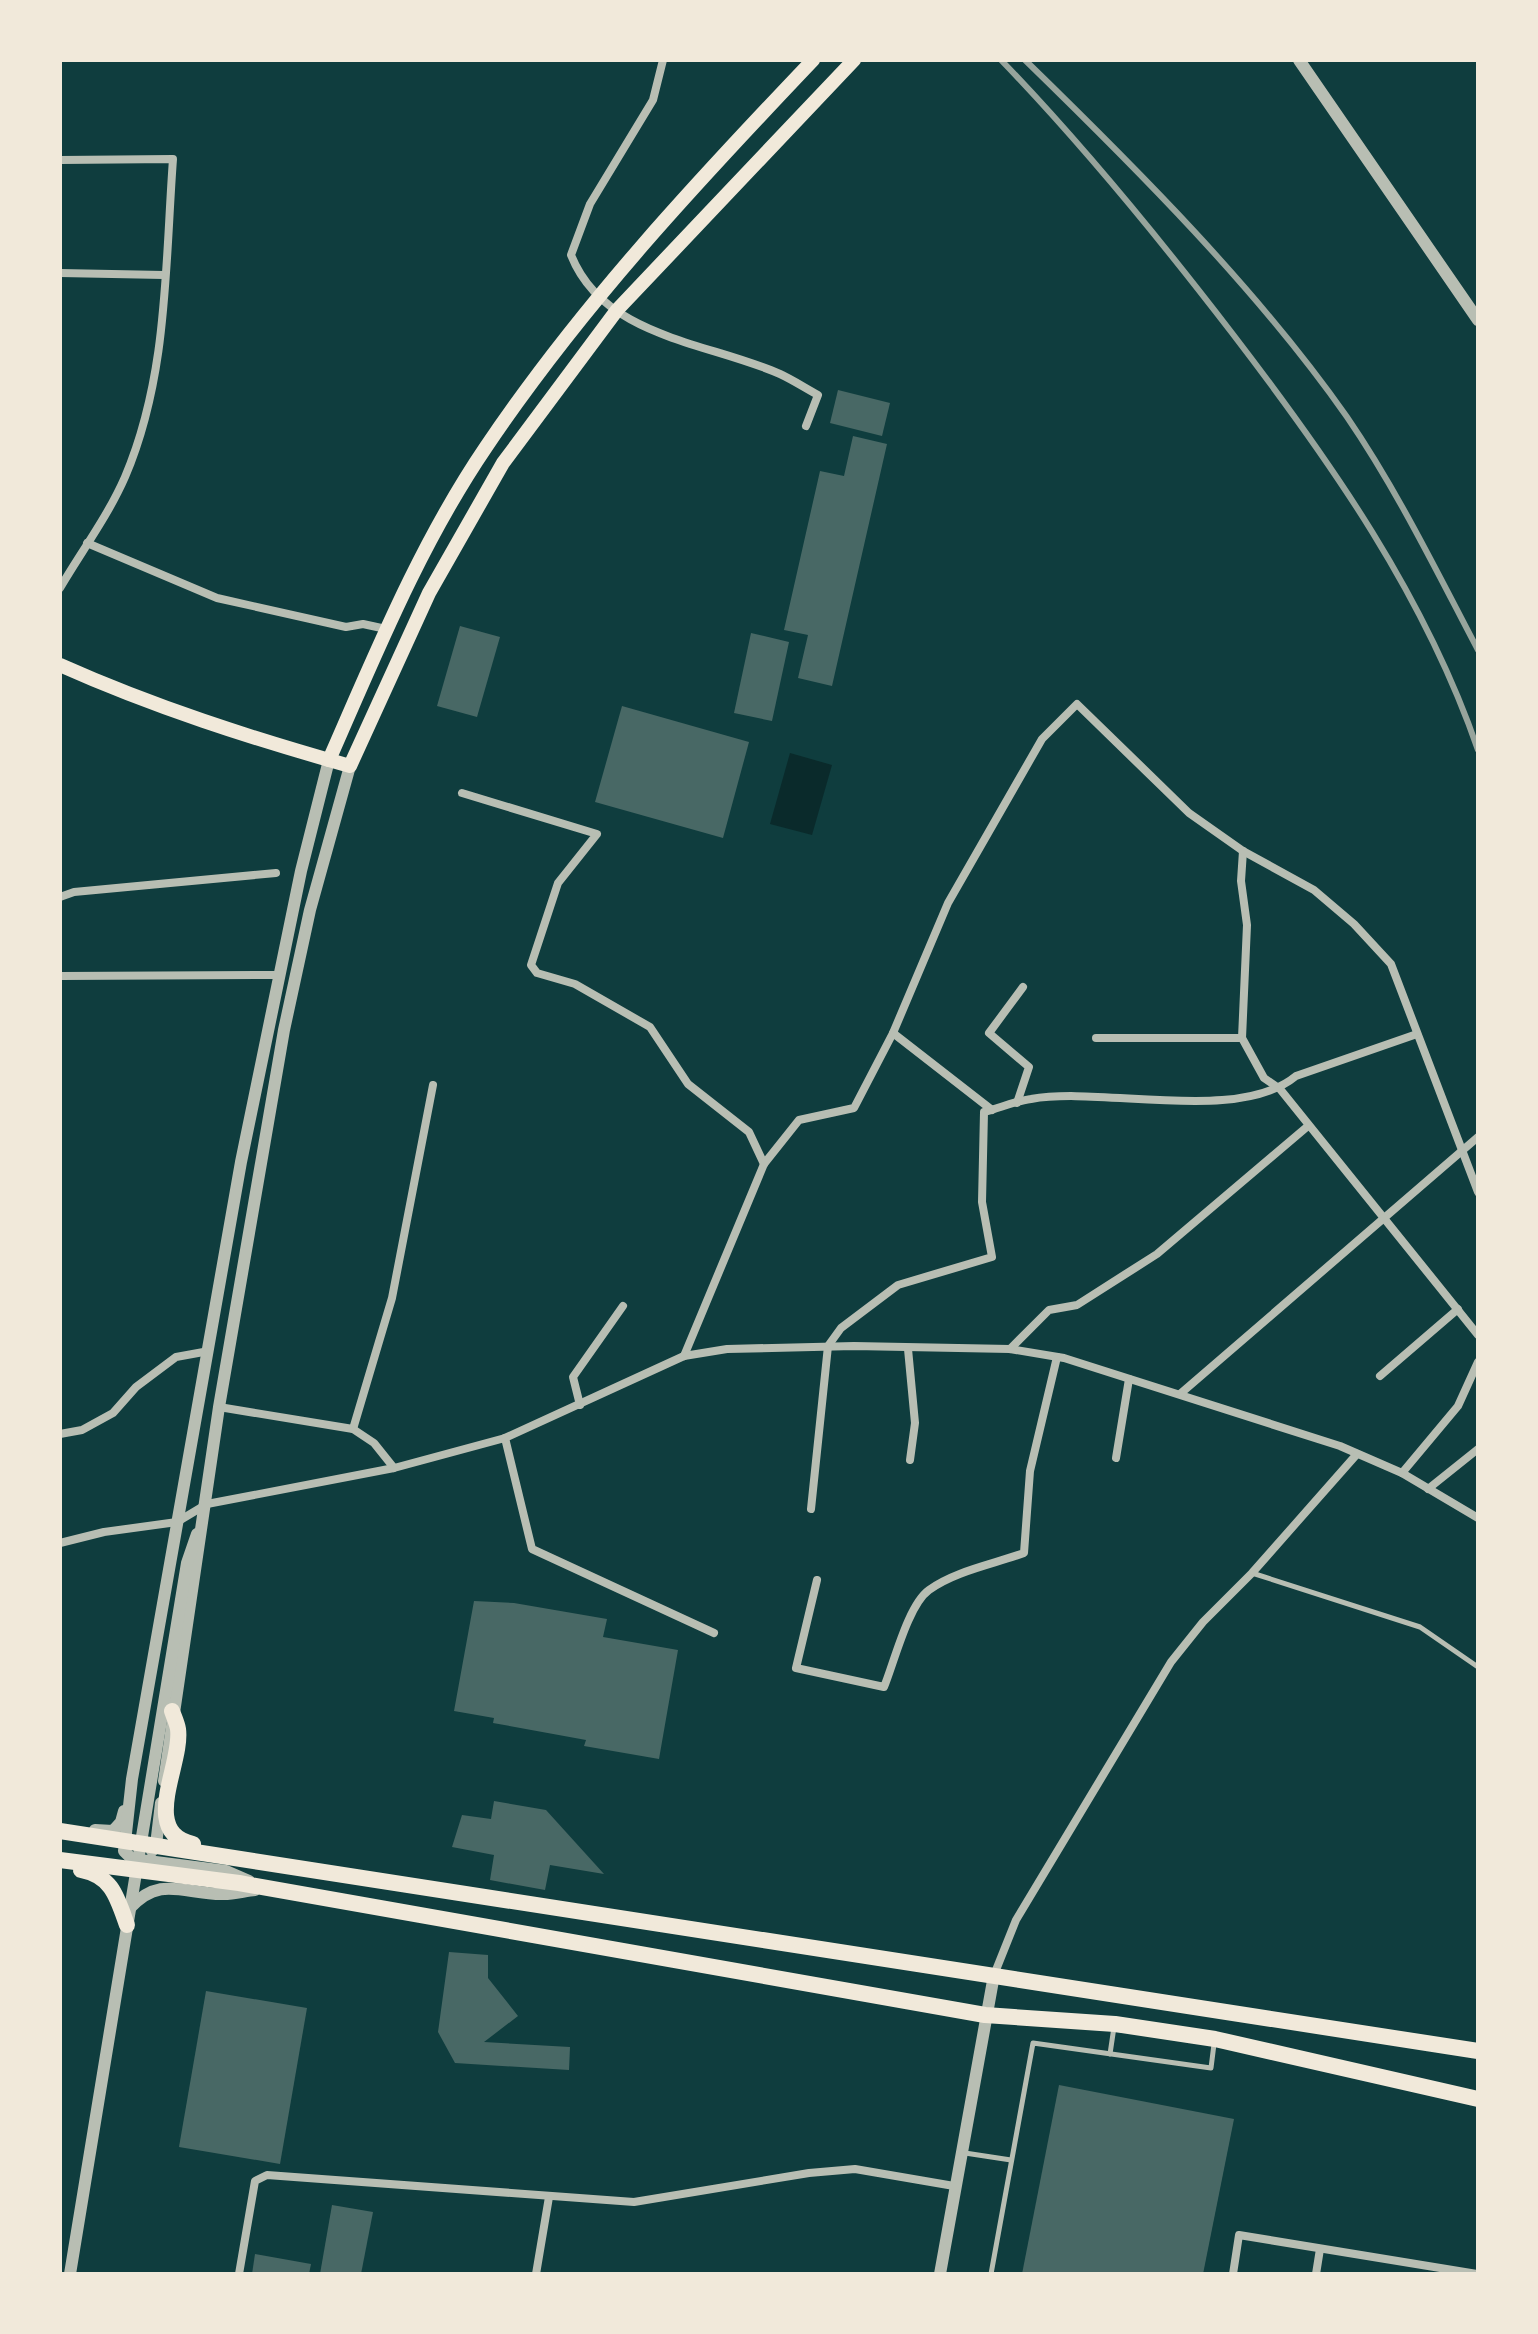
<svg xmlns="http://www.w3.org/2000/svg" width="1538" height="2334" font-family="'IBM Plex Sans',sans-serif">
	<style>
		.water { fill: #0a2a2b }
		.building { fill: #486865 }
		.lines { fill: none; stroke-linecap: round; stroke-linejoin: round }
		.service { stroke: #b8beb3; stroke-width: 5 }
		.minor { stroke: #b8beb3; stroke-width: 8 }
		.tertiary { stroke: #b8beb3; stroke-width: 12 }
		.secondary { stroke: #f1e9da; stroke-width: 14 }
		.trunk { stroke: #f1e9da; stroke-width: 16 }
		.rail { stroke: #97a49c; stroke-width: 6 }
	</style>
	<rect width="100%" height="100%" fill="#0f3d3e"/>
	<path class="water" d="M 790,753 L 832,765 L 812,835 L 770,824 Z"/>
	<g class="building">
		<path d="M 838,390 L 890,403 L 882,436 L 830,423 Z"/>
		<path d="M 853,436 L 887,444 L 832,686 L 798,678 L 808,635 L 784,630 L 820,471 L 844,476 Z"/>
		<path d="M 460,626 L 500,637 L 477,717 L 437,706 Z"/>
		<path d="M 751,633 L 789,642 L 772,721 L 734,713 Z"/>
		<path d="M 622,706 L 749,742 L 723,838 L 595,802 Z"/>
		<path d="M 474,1601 L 514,1603 L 607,1619 L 603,1637 L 678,1650 L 659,1759 L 584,1746 L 586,1740 L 493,1723 L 494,1718 L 454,1711 Z"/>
		<path d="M 494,1801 L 546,1810 L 604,1874 L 550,1865 L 545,1890 L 490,1880 L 494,1855 L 452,1847 L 462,1815 L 491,1819 Z"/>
		<path d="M 449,1952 L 488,1955 L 488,1978 L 518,2016 L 484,2042 L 570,2047 L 569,2070 L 455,2063 L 438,2032 Z"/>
		<path d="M 206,1991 L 307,2008 L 280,2164 L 179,2147 Z"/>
		<path d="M 1059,2085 L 1234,2119 L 1203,2274 L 1022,2274 Z"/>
		<path d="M 332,2205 L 373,2212 L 361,2274 L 320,2274 Z"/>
		<path d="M 255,2254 L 311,2264 L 309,2274 L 252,2274 Z"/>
	</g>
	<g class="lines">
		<g class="service">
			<path d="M 1252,1573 L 1420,1627 L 1478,1667"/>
			<path d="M 1110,2054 L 1114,2027"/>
			<path d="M 965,2153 L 1011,2160"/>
			<path d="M 991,2274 L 1033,2043 L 1211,2068 L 1214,2044"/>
		</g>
		<g class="minor">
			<path d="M 663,60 L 653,100 L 590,204 L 571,255 C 604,338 708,342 780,374 C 793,380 805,388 818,395 L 806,426"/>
			<path d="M 60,160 L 173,159 C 165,267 168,376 125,477 C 108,516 81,552 60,588"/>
			<path d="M 60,273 L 164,275"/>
			<path d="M 87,543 L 217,598 L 346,627 L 363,624 L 386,629"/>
			<path d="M 462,793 L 597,834 L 558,883 L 531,965 L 537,973 L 575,984 L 650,1027 L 688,1084 L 749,1132 L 764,1164"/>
			<path d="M 1243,851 L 1241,881 L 1247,925 L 1242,1038 L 1264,1078 L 1280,1089 L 1478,1335"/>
			<path d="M 60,897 L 74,892 L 276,873"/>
			<path d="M 60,976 L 279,975"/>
			<path d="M 1096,1038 L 1242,1038"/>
			<path d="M 1017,1103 L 1029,1067 L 989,1033 L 1023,987"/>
			<path d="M 992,1110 L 893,1033 L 948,903 L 1042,739 L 1077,704 L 1189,813 L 1243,851 L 1314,890 L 1354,924 L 1391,964 L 1478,1192"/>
			<path d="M 908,1349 L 915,1423 L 910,1460"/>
			<path d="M 1010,1349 L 1049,1310 L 1077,1305 L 1157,1254 L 1308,1126"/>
			<path d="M 684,1356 L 764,1164 L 799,1120 L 854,1108 L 893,1033"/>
			<path d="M 1380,1376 L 1458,1309"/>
			<path d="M 1180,1394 L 1478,1137"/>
			<path d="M 580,1405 L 573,1377 L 623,1306"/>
			<path d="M 219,1407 L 353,1429 L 374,1443 L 394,1468"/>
			<path d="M 353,1429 L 392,1298 L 433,1085"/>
			<path d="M 60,1434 L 82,1430 L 113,1413 L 136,1387 L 176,1357 L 209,1351"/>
			<path d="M 505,1438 L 532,1549 L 714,1633"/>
			<path d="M 1116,1458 L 1129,1379"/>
			<path d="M 1402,1473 L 1458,1406 L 1478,1362"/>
			<path d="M 1428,1489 L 1478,1449"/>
			<path d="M 811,1509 L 828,1346 L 841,1328 L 898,1285 L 992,1257 L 982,1202 L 984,1112 C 1000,1108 1015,1101 1031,1099 C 1103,1086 1238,1124 1296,1076 L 1417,1034"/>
			<path d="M 60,1543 L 104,1532 L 177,1522 L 207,1504 L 394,1468 L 505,1438 L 684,1356 L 727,1349 L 854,1346 L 1010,1349 L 1064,1358 L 1340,1446 L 1402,1473 L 1478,1518"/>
			<path d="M 817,1580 L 796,1668 L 884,1687 C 894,1663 908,1605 929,1590 C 955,1571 994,1564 1024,1553 L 1030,1471 L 1057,1357"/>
			<path d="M 994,1975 L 1016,1920 L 1171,1662 L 1203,1622 L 1252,1573 L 1357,1454"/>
			<path d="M 239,2274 L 255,2181 L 267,2175 L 634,2202 L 809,2173 L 855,2169 L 954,2186"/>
			<path d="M 536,2274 L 549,2197"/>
			<path d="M 1233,2274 L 1239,2235 L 1477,2274"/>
			<path d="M 1316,2274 L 1320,2249"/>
		</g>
		<g class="tertiary">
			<path d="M 1299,60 L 1478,320"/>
			<path d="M 164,1781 L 219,1407 L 284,1030 L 310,910 L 350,766"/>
			<path d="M 95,1830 L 113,1831 L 121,1822 L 124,1811"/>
			<path d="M 152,1851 L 156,1845 L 161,1803"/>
			<path d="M 249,1881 L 226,1871 L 132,1859 L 124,1851 L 132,1779 L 241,1162 L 301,871 L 329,760"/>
			<path d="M 130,1908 C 161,1874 185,1895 224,1894 C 234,1894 245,1891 255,1890"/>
			<path d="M 70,2274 L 187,1563 L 197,1534"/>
			<path d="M 940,2274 L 994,1975"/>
		</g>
		<g class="secondary">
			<path d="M 60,665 C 154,707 251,738 350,766 L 429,593 L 503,463 L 617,310 L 854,60"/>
			<path d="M 329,760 C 376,653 420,544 486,447 C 581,306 696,183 813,60"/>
		</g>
		<g class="trunk">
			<path d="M 172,1711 C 174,1717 177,1723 178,1729 C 183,1764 139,1832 193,1844"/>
			<path d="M 60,1831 L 1478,2051"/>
			<path d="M 60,1860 L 239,1883 L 985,2015 L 1115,2024 L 1215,2039 L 1478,2099"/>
			<path d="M 81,1870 C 112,1876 117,1897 127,1925"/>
		</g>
		<g class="rail">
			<path d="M 1001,60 C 1084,146 1159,238 1232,333 C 1331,462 1425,596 1478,750"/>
			<path d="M 1025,60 C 1136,168 1258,290 1347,417 C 1397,490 1437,572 1478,650"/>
		</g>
	</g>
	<rect width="1538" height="2334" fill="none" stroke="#f1e9da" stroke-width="124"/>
</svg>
